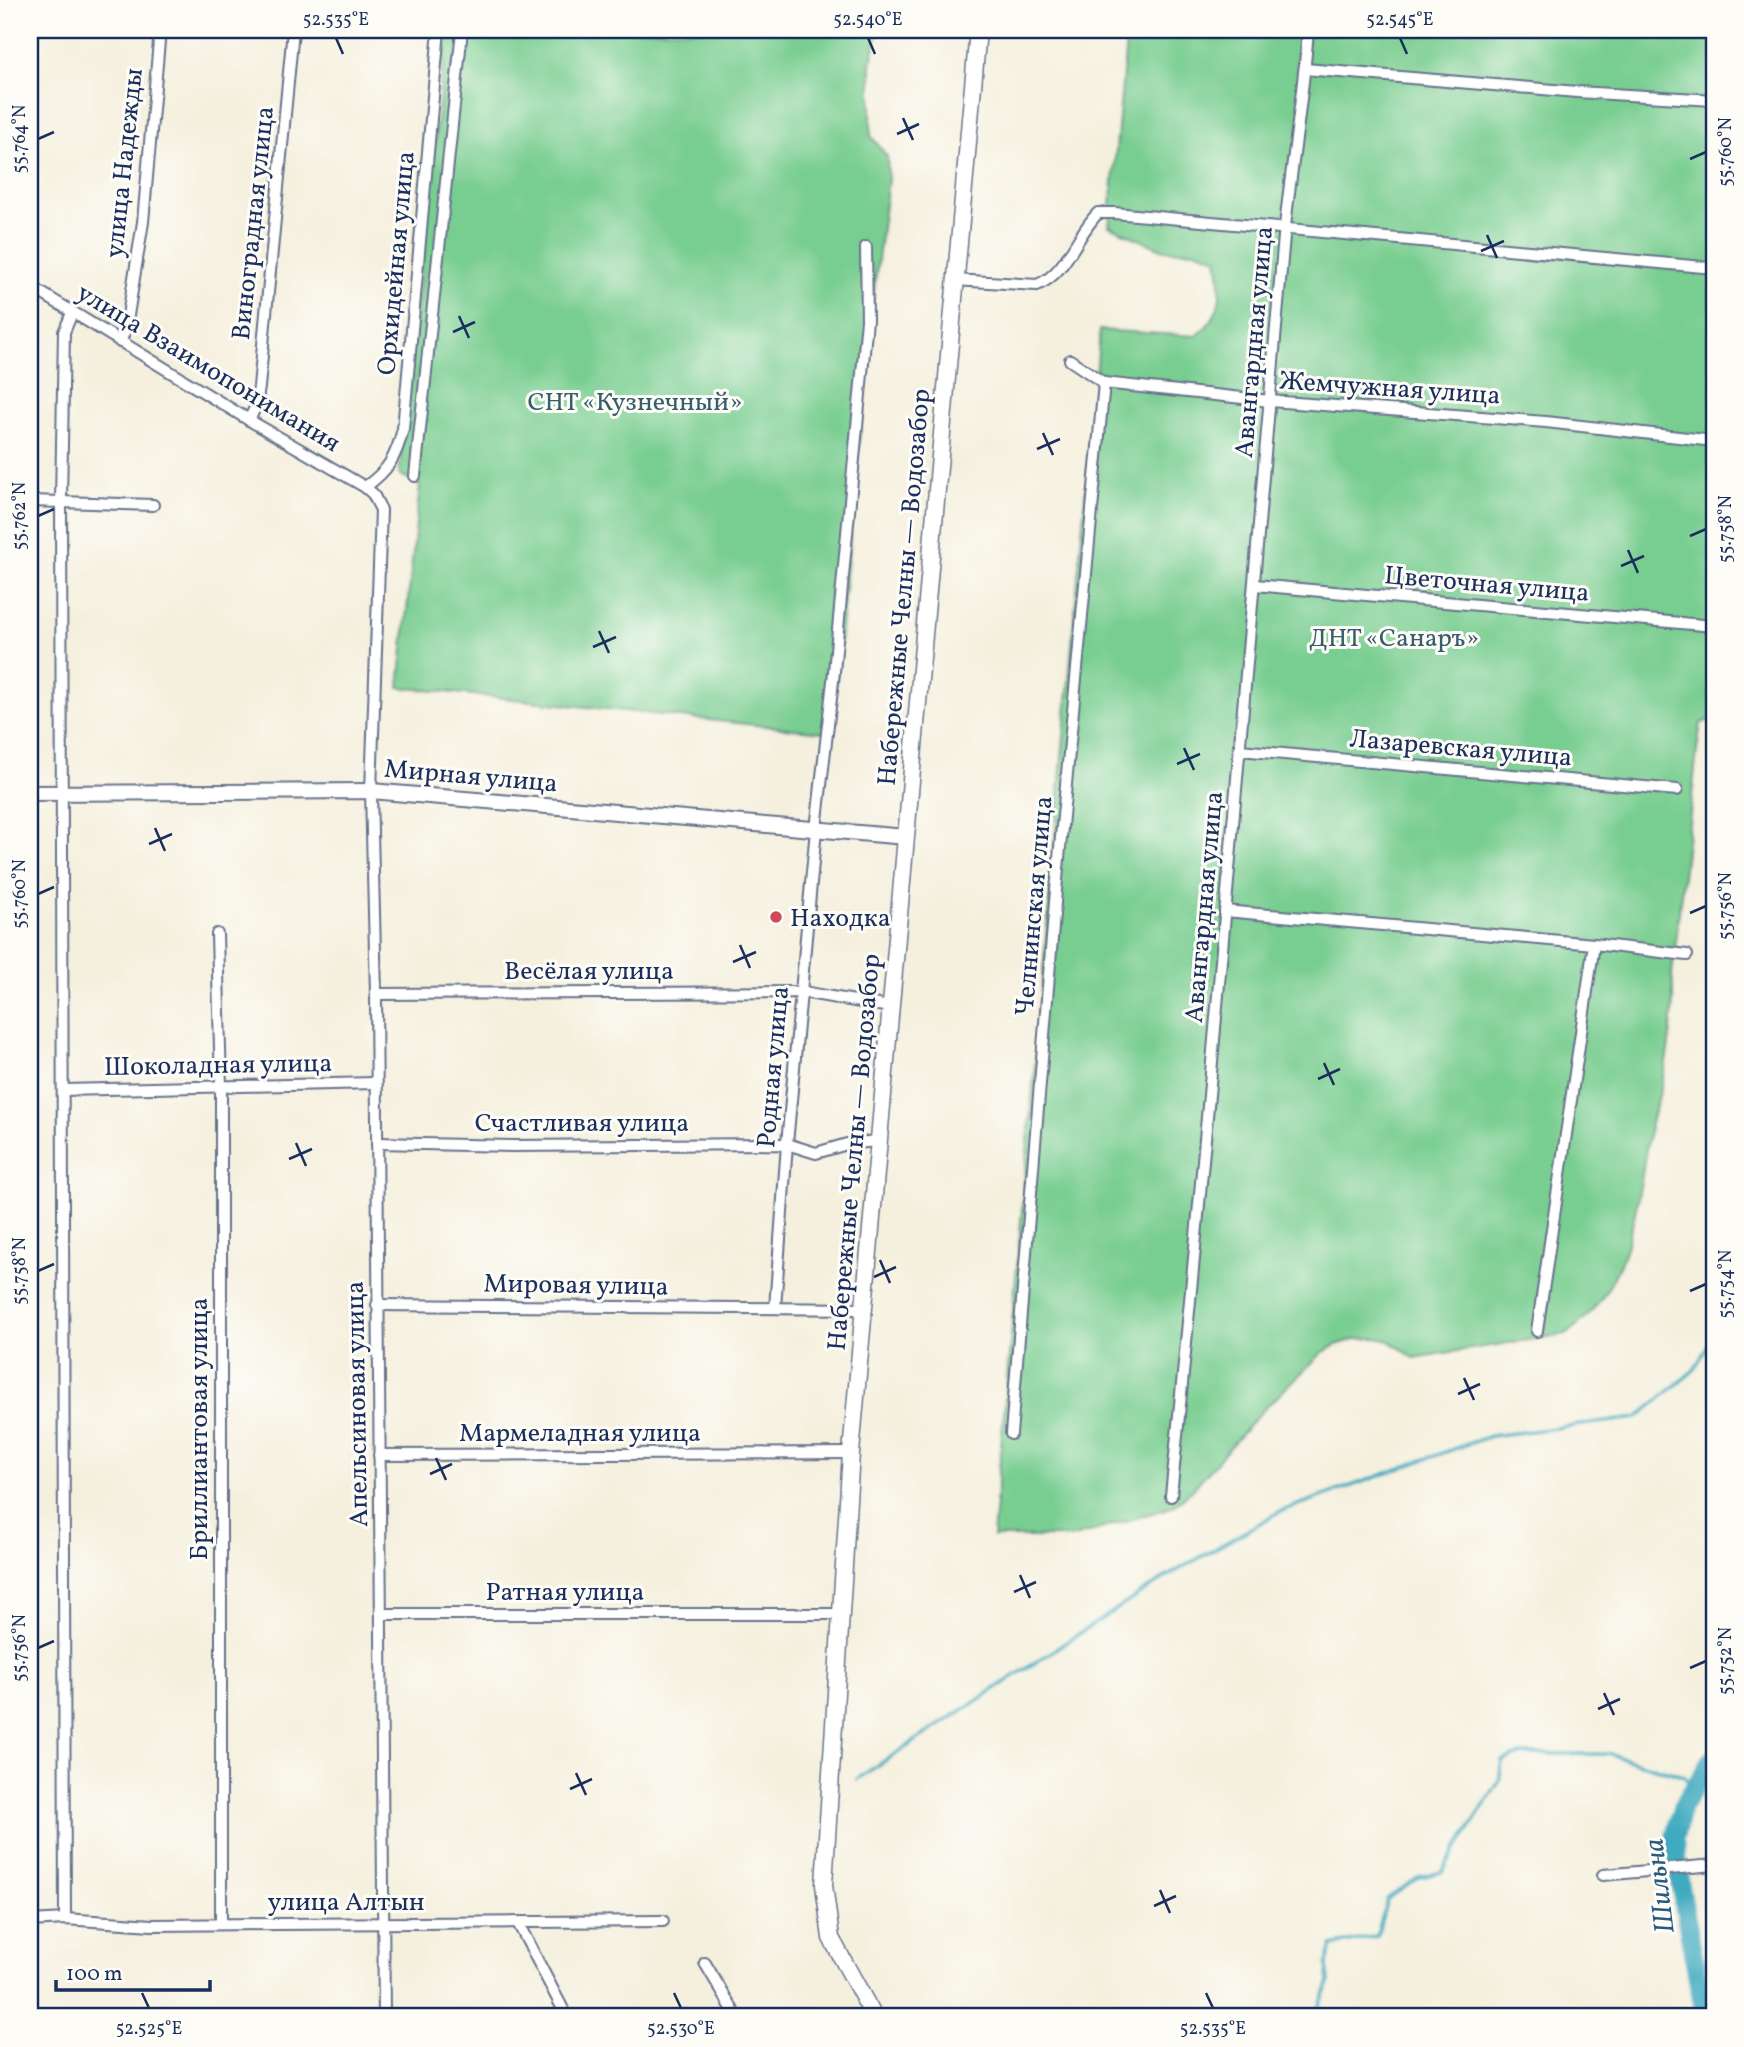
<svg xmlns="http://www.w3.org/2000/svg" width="1744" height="2047" font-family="Vollkorn,serif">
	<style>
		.green { fill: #78cd90; stroke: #4a7e77; stroke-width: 2 }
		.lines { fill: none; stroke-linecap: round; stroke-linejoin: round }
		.stream { stroke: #41abc0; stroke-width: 3.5 }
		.river { stroke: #41abc0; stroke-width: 19 }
		.minor-casing { stroke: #67738b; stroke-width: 14 }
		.tertiary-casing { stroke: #67738b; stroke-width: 18 }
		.secondary-casing { stroke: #67738b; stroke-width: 19 }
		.minor { stroke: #fff; stroke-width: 10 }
		.tertiary { stroke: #fff; stroke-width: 14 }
		.secondary { stroke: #fff; stroke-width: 16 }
		.ticks { fill: none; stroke: #1b2f5e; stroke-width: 2.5 }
		.poi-dot { fill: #d1495b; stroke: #fdfcf7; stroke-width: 2.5 }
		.labels { text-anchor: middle; stroke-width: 6; stroke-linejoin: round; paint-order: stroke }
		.street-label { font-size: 26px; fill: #1b2f5e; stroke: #fdfcf7 }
		.park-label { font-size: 26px; fill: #375e6d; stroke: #fdfcf7 }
		.poi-label { font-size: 26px; fill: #1b2f5e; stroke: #fdfcf7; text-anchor: start }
		.water-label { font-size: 28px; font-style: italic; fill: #285a80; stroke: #fdfcf7 }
		.neatline { fill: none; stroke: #1b2f5e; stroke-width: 2.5 }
		.ticks-label { font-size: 18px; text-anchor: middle; fill: #1b2f5e }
	</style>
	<rect width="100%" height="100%" fill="#fdfcf7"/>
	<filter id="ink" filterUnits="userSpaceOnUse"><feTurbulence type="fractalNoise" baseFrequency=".0143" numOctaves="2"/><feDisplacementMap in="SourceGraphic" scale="14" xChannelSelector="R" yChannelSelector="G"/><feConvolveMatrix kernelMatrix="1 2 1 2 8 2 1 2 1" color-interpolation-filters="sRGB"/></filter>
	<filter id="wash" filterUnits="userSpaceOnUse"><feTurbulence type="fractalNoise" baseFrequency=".00686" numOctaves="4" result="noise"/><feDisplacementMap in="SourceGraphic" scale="28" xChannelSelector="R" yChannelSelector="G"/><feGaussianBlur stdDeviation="1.57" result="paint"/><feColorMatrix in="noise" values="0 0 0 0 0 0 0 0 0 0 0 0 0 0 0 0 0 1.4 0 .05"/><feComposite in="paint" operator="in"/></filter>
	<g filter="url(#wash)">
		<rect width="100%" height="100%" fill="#f5f0de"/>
		<g class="green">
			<path d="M 447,30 L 878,30 L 871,64 L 871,136 L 887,156 L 888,180 L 871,316 L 831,733 L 399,687 L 420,485 L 399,474 Z"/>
			<path d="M 1127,30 L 1714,30 L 1714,719 L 1701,723 L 1698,742 L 1672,975 C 1676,1011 1669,1051 1661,1087 C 1659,1099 1654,1110 1651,1123 C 1636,1197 1635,1286 1566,1334 L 1414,1358 L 1390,1341 L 1376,1338 L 1356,1339 L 1336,1345 L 1322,1353 L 1261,1412 L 1190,1492 L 1174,1506 L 1074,1537 L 993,1537 L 1100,330 L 1196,336 C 1225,313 1222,292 1217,258 L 1197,251 L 1164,250 L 1109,226 Z"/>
		</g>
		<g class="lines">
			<g class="stream">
				<path d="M 857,1779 L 1166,1577 L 1279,1512 L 1490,1436 L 1637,1418 L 1694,1370 L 1714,1334"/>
				<path d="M 1319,2017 L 1318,2011 L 1329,1982 L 1327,1964 L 1332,1946 L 1377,1936 L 1387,1899 L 1420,1877 L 1442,1872 L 1499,1782 L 1502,1761 L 1523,1754 L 1608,1754 L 1683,1776 L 1695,1786"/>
			</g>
			<path class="river" d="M 1705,2017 L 1681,1890 L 1674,1839 L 1682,1807 L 1714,1756"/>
		</g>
	</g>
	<g filter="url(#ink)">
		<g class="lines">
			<defs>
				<g id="minor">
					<path d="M 1305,69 L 1577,92 L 1714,100"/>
					<path d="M 954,280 L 1037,285 C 1067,273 1076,235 1098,213 L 1114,213 L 1714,268"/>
					<path d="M 30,286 L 249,420 L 365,487 L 373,494 L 381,510 L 371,791 L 376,994 L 384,2017"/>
					<path d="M 120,342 L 126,328 L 143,222 L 160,30"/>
					<path d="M 1070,360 L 1104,383 L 1270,401 L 1546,422 L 1714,441"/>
					<path d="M 249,420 L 256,406 L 259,387 L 293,30"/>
					<path d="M 415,476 L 462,30"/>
					<path d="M 365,487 C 389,470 396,457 403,429 L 439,30"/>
					<path d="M 30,501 L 153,505"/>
					<path d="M 1255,585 L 1714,626"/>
					<path d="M 1240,750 L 1677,790"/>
					<path d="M 1225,911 L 1594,944 L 1687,955"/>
					<path d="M 217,934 L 221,1087 L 221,1924"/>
					<path d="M 376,994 L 802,992 L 890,1007"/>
					<path d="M 63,1090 L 375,1083"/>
					<path d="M 377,1143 L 512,1146 L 787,1144 L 816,1153 L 847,1144 L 877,1141"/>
					<path d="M 377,1305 L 863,1309"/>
					<path d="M 775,1308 L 787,1144 L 816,829 L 834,672 L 867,320 L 866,247"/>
					<path d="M 1537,1331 L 1594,944"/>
					<path d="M 1011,1434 L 1056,890 L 1104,383"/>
					<path d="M 379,1455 L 851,1453"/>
					<path d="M 1171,1496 C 1213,1076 1247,656 1284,236 C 1291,167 1303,99 1308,30"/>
					<path d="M 382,1614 L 840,1614"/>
					<path d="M 1603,1875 L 1714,1865"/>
					<path d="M 65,1919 L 61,501 L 64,332 L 72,313"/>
					<path d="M 30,1921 L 65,1919 L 152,1925 L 663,1921"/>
					<path d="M 518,1923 L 567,2017"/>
					<path d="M 705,1963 L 737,2017"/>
				</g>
				<path id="tertiary" d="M 30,793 L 371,791 L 906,837"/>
				<path id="secondary" d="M 874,2017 L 831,1938 L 824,1885 L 851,1453 L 978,30"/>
			</defs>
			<use href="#minor" class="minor-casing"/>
			<use href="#tertiary" class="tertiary-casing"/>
			<use href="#secondary" class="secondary-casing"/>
			<use href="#minor" class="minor"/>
			<use href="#tertiary" class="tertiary"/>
			<use href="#secondary" class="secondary"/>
		</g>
	</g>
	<path class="ticks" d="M 336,38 L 343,54M 868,38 L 875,54M 1400,38 L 1407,54M 903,118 L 913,140M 897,134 L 919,124M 38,139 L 54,132M 1690,159 L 1706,152M 1487,235 L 1497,258M 1481,251 L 1504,241M 459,316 L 469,338M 453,332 L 475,322M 1043,433 L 1053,455M 1037,449 L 1060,439M 38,516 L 54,509M 1690,536 L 1706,529M 1628,550 L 1638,573M 1621,566 L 1644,556M 599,631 L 609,653M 593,647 L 616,637M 1184,748 L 1194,770M 1177,764 L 1200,754M 155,828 L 165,851M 149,844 L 172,834M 38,894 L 54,887M 1690,913 L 1706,906M 740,945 L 750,968M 733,962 L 756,952M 1324,1063 L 1334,1085M 1318,1079 L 1340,1069M 296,1143 L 306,1166M 289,1159 L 312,1149M 880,1260 L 890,1283M 38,1271 L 54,1264M 874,1277 L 896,1267M 1690,1291 L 1706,1284M 1464,1378 L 1474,1400M 1458,1394 L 1480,1384M 436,1458 L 446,1480M 430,1474 L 452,1464M 1020,1575 L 1030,1598M 1014,1592 L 1036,1582M 38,1648 L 54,1641M 1690,1668 L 1706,1661M 1604,1693 L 1614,1715M 1598,1709 L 1620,1699M 576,1773 L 586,1795M 570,1789 L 592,1779M 1160,1890 L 1170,1913M 1154,1906 L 1176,1896M 142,1993 L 149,2008M 674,1993 L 681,2008M 1206,1993 L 1213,2008"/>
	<circle class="poi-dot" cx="776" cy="917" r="7"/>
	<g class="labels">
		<g class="street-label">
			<text transform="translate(123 163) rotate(-84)" y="9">улица Надежды</text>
			<text transform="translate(252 223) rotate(-84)" y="9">Виноградная улица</text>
			<text transform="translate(395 263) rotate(-85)" y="9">Орхидейная улица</text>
			<text transform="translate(1253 342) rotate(-85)" y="9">Авангардная улица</text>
			<text transform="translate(209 367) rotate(31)" y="9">улица Взаимопонимания</text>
			<text transform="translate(1390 387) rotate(4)" y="9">Жемчужная улица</text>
			<text transform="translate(1487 583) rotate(5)" y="9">Цветочная улица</text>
			<text transform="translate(903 587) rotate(-85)" y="9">Набережные Челны — Водозабор</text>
			<text transform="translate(1461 747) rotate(5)" y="9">Лазаревская улица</text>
			<text transform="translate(471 775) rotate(5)" y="9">Мирная улица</text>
			<text transform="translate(1033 906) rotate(-85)" y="9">Челнинская улица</text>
			<text transform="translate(1203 907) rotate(-85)" y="9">Авангардная улица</text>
			<text x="589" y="979">Весёлая улица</text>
			<text transform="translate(218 1064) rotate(-1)" y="9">Шоколадная улица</text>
			<text transform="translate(772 1067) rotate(-85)" y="9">Родная улица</text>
			<text x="582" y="1131">Счастливая улица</text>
			<text transform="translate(853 1152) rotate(-85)" y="9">Набережные Челны — Водозабор</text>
			<text transform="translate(576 1284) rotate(1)" y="9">Мировая улица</text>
			<text transform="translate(356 1404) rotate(-91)" y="9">Апельсиновая улица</text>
			<text transform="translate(198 1429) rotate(-90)" y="9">Бриллиантовая улица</text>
			<text x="580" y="1441">Мармеладная улица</text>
			<text x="565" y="1600">Ратная улица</text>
			<text x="346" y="1910">улица Алтын</text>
		</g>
		<g class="park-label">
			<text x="635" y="410">СНТ «Кузнечный»</text>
			<text x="1394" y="646">ДНТ «Санаръ»</text>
		</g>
		<g class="poi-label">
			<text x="790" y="926">Находка</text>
		</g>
		<g class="water-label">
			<text transform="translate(1658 1886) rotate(-97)" y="10">Шильна</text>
		</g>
	</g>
	<rect width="1744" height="2047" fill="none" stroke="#fdfcf7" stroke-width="77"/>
	<path d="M56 1980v10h154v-10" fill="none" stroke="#1b2f5e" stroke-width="3.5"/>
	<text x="66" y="1980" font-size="21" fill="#1b2f5e" stroke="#fdfcf7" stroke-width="5" paint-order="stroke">100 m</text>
	<rect x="38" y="38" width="1668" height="1970" class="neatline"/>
	<g class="ticks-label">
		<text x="336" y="25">52.535°E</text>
		<text x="868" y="25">52.540°E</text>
		<text x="1400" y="25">52.545°E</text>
		<text transform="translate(19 139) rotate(-90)" y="6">55.764°N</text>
		<text transform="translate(1725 152) rotate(-90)" y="6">55.760°N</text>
		<text transform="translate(19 516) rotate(-90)" y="6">55.762°N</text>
		<text transform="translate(1725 529) rotate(-90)" y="6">55.758°N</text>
		<text transform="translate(19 894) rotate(-90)" y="6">55.760°N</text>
		<text transform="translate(1725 906) rotate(-90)" y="6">55.756°N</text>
		<text transform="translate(19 1271) rotate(-90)" y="6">55.758°N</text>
		<text transform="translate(1725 1284) rotate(-90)" y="6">55.754°N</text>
		<text transform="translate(19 1648) rotate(-90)" y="6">55.756°N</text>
		<text transform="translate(1725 1661) rotate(-90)" y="6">55.752°N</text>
		<text x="149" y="2034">52.525°E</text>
		<text x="681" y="2034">52.530°E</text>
		<text x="1213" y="2034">52.535°E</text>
	</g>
</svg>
